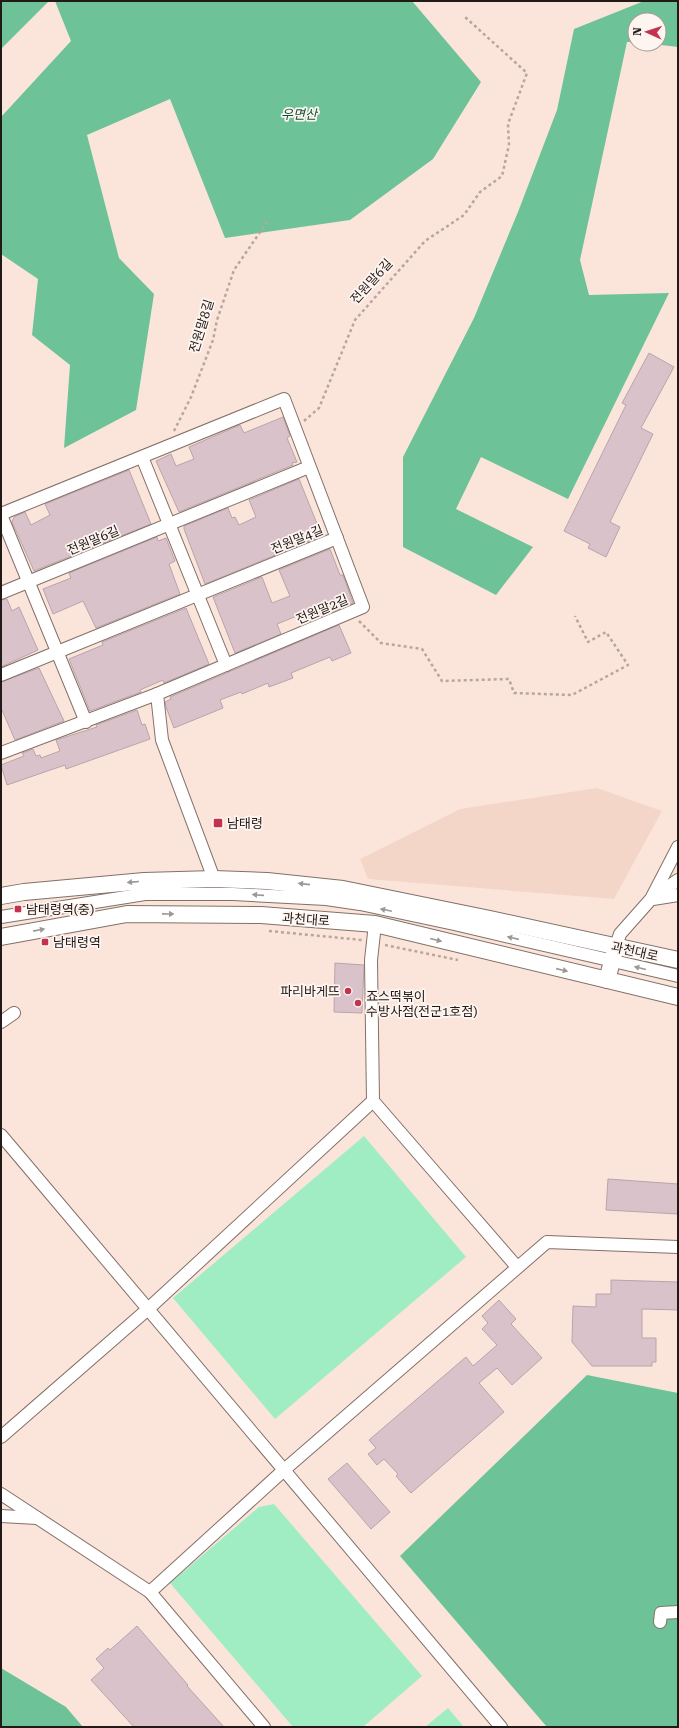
<svg xmlns="http://www.w3.org/2000/svg" width="679" height="1728" font-family="'Roboto Serif','Noto Sans KR',serif">
	<style>
		.built { fill: #f4d6c9 }
		.green { fill: #a0ecc3 }
		.forest { fill: #6ec297 }
		.building { fill: #d9c2ca; stroke: #baa4ac }
		.lines { fill: none; stroke-linecap: round; stroke-linejoin: round }
		.minor-casing { stroke: #837067; stroke-width: 14 }
		.major-casing { stroke: #837067; stroke-width: 18 }
		.path { stroke: #b8a69e; stroke-width: 2.5; stroke-dasharray: 3 3; stroke-linecap: butt }
		.minor { stroke: #fff; stroke-width: 12 }
		.major { stroke: #fff; stroke-width: 16 }
		.oneway { fill: #9b9896 }
		.poi-dot { fill: #c3324e; stroke: #fef5f1; stroke-width: 1.5 }
		.labels { text-anchor: middle; stroke-width: 3.5; stroke-linejoin: round; paint-order: stroke }
		.park-label { font-size: 13px; font-style: italic; fill: #115336; stroke: #fef5f1 }
		.street-label { font-size: 13px; fill: #211a16; stroke: #fef5f1 }
		.poi-label { font-size: 13px; fill: #211a16; stroke: #fef5f1; text-anchor: start }
	</style>
	<rect width="100%" height="100%" fill="#fbe5db"/>
	<path class="built" d="M 597,788 L 662,811 L 614,899 L 368,879 L 360,859 L 460,809 Z"/>
	<g class="green">
		<path d="M 364,1136 L 466,1257 L 275,1419 L 173,1298 Z"/>
		<path d="M 274,1504 L 422,1676 L 363,1727 L 293,1727 L 170,1583 L 259,1507 Z"/>
		<path d="M 448,1708 L 464,1727 L 425,1727 Z"/>
	</g>
	<g class="forest">
		<path d="M 1,1 L 49,1 L 1,49 Z"/>
		<path d="M 55,1 L 412,1 L 481,82 L 433,159 L 350,220 L 225,238 L 170,99 L 87,135 L 119,258 L 154,294 L 136,410 L 64,448 L 70,365 L 32,335 L 38,279 L 1,254 L 1,117 L 71,41 Z"/>
		<path d="M 644,1 L 678,1 L 678,47 L 653,44 L 659,44 L 659,20 L 635,20 L 635,42 L 627,42 L 580,260 L 589,295 L 669,293 L 568,499 L 481,457 L 456,509 L 533,547 L 496,595 L 403,547 L 403,457 L 474,318 L 518,212 L 557,110 L 574,29 Z"/>
		<path d="M 587,1375 L 678,1393 L 678,1727 L 547,1727 L 400,1556 Z"/>
		<path d="M 1,1668 L 66,1707 L 83,1727 L 1,1727 Z"/>
	</g>
	<g class="building">
		<path d="M 649,353 L 674,367 L 641,428 L 653,434 L 610,522 L 620,527 L 606,557 L 588,548 L 590,544 L 564,531 L 626,405 L 622,403 Z"/>
		<path d="M 283,417 L 290,436 L 287,438 L 297,462 L 292,463 L 293,465 L 179,512 L 156,461 L 171,454 L 176,466 L 194,459 L 189,447 L 240,425 L 244,433 Z"/>
		<path d="M 129,470 L 151,524 L 34,571 L 12,522 L 14,517 L 25,512 L 31,525 L 50,515 L 45,504 Z"/>
		<path d="M 299,479 L 322,536 L 205,584 L 184,529 L 184,526 L 228,508 L 232,518 L 235,517 L 239,525 L 256,517 L 249,500 Z"/>
		<path d="M 157,537 L 158,541 L 166,538 L 175,561 L 169,564 L 180,594 L 96,628 L 83,601 L 53,614 L 43,589 L 71,578 L 69,573 Z"/>
		<path d="M 330,549 L 340,575 L 343,575 L 353,603 L 301,625 L 297,616 L 277,624 L 281,634 L 235,653 L 213,597 L 262,577 L 272,603 L 290,596 L 279,570 Z"/>
		<path d="M 7,599 L 12,611 L 19,607 L 38,650 L 1,667 L 1,600 Z"/>
		<path d="M 186,608 L 209,664 L 164,683 L 163,680 L 140,690 L 141,692 L 90,711 L 69,659 L 103,645 L 102,642 Z"/>
		<path d="M 339,625 L 351,653 L 332,661 L 330,657 L 291,673 L 293,678 L 269,687 L 268,683 L 242,694 L 241,692 L 220,700 L 223,708 L 174,728 L 166,707 L 165,702 L 171,699 L 170,697 Z"/>
		<path d="M 39,668 L 64,721 L 15,740 L 1,708 L 1,682 Z"/>
		<path d="M 137,710 L 142,725 L 145,724 L 150,739 L 66,769 L 65,765 L 7,785 L 1,765 L 24,756 L 22,753 L 33,749 L 36,756 L 40,755 L 41,758 L 60,751 L 56,740 L 97,727 L 96,725 Z"/>
		<path d="M 335,963 L 364,965 L 362,1013 L 334,1012 Z"/>
		<path d="M 608,1179 L 678,1184 L 678,1214 L 606,1210 Z"/>
		<path d="M 611,1280 L 678,1282 L 678,1310 L 642,1309 L 642,1338 L 656,1338 L 656,1362 L 652,1362 L 652,1366 L 592,1366 L 572,1342 L 573,1306 L 596,1307 L 596,1294 L 611,1294 Z"/>
		<path d="M 499,1300 L 516,1319 L 511,1324 L 542,1358 L 512,1385 L 497,1368 L 479,1383 L 504,1412 L 411,1493 L 396,1476 L 398,1474 L 384,1459 L 377,1465 L 368,1454 L 376,1448 L 369,1440 L 466,1357 L 473,1366 L 497,1345 L 482,1329 L 488,1323 L 482,1316 Z"/>
		<path d="M 347,1463 L 390,1512 L 371,1529 L 328,1479 Z"/>
		<path d="M 137,1626 L 188,1685 L 187,1686 L 224,1727 L 134,1727 L 91,1680 L 104,1668 L 96,1659 L 108,1648 L 110,1650 Z"/>
	</g>
	<g class="lines">
		<defs>
			<g id="minor">
				<path d="M 142,457 L 226,665"/>
				<path d="M 1,514 L 284,399 L 363,607 L 157,694 L 1,753"/>
				<path d="M 1,515 L 86,722"/>
				<path d="M 1,593 L 309,467"/>
				<path d="M 1,675 L 337,538"/>
				<path d="M 157,694 L 162,740 L 214,879"/>
				<path d="M 654,897 L 678,880"/>
				<path d="M 653,899 L 678,895"/>
				<path d="M 1,917 L 145,894 L 233,894 L 326,899 L 360,904 L 454,924 L 678,976"/>
				<path d="M 375,924 L 371,960 L 373,1101 L 517,1267"/>
				<path d="M 616,946 L 620,934 L 651,899 L 678,847"/>
				<path d="M 1,1022 L 14,1013"/>
				<path d="M 1,1135 L 501,1727"/>
				<path d="M 1,1437 L 148,1309 L 373,1101"/>
				<path d="M 1,1494 L 150,1592 L 264,1727"/>
				<path d="M 1,1516 L 37,1518"/>
				<path d="M 150,1592 L 284,1470 L 547,1242 L 678,1247"/>
				<path d="M 660,1622 L 661,1613 L 678,1612"/>
			</g>
			<g id="major">
				<path d="M 1,896 L 24,892 L 144,881 L 214,879 L 267,881 L 343,889 L 490,919 L 678,960"/>
				<path d="M 1,937 L 127,914 L 261,915 L 375,924 L 678,997"/>
				<path d="M 607,980 L 616,946"/>
			</g>
		</defs>
		<use href="#minor" class="minor-casing"/>
		<use href="#major" class="major-casing"/>
		<g class="path">
			<path d="M 304,421 L 319,408 L 355,320 L 425,241 L 464,215 L 480,192 L 502,176 L 509,145 L 508,124 L 527,73 L 465,17"/>
			<path d="M 174,431 L 191,397 L 213,340 L 217,320 L 234,270 L 267,222"/>
			<path d="M 359,621 L 381,643 L 422,649 L 442,681 L 509,679 L 514,693 L 572,695 L 628,665 L 606,632 L 588,642 L 575,616"/>
			<path d="M 269,931 L 362,940"/>
			<path d="M 385,945 L 458,960"/>
		</g>
		<use href="#minor" class="minor"/>
		<use href="#major" class="major"/>
	</g>
	<defs><path id="oneway-solid" d="M-6-.8H1V-3.2L6.5 0L1 3.2V.8H-6Z"/></defs>
	<g class="oneway">
		<use href="#oneway-solid" transform="translate(133 882) rotate(175)"/>
		<use href="#oneway-solid" transform="translate(304 884) rotate(-174)"/>
		<use href="#oneway-solid" transform="translate(258 895) rotate(-176)"/>
		<use href="#oneway-solid" transform="translate(386 910) rotate(-168)"/>
		<use href="#oneway-solid" transform="translate(168 914) rotate(1)"/>
		<use href="#oneway-solid" transform="translate(39 930) rotate(-11)"/>
		<use href="#oneway-solid" transform="translate(513 938) rotate(-167)"/>
		<use href="#oneway-solid" transform="translate(436 940) rotate(14)"/>
		<use href="#oneway-solid" transform="translate(640 968) rotate(-166)"/>
		<use href="#oneway-solid" transform="translate(562 970) rotate(13)"/>
	</g>
	<g class="poi-dot">
		<rect x="213" y="818" width="10" height="10" rx="2"/>
		<rect x="14" y="905" width="8" height="8" rx="2"/>
		<rect x="41" y="938" width="8" height="8" rx="2"/>
		<circle cx="348" cy="991" r="4"/>
		<circle cx="358" cy="1003" r="4"/>
	</g>
	<g class="labels">
		<g class="park-label">
			<text x="299" y="119">우면산</text>
		</g>
		<g class="street-label">
			<text transform="translate(371 281) rotate(-48)" y="5">전원말6길</text>
			<text transform="translate(201 326) rotate(-73)" y="5">전원말8길</text>
			<text transform="translate(297 539) rotate(-22)" y="5">전원말4길</text>
			<text transform="translate(93 540) rotate(-23)" y="5">전원말6길</text>
			<text transform="translate(322 609) rotate(-23)" y="5">전원말2길</text>
			<text transform="translate(306 919) rotate(4)" y="5">과천대로</text>
			<text transform="translate(635 951) rotate(13)" y="5">과천대로</text>
		</g>
		<g class="poi-label">
			<text x="227" y="828">남태령</text>
			<text x="26" y="914">남태령역(중)</text>
			<text x="53" y="947">남태령역</text>
			<text x="340" y="996" text-anchor="end">파리바게뜨</text>
			<text x="366" y="1001">죠스떡볶이<tspan x="366" dy="15">수방사점(전군1호점)</tspan></text>
		</g>
	</g>
	<rect width="679" height="1728" fill="none" stroke="#211a16" stroke-width="4"/>
	<g transform="translate(647 32) rotate(273)"><circle r="19" fill="#fef5f1" stroke="#a69d99"/>
	<path d="M0-3L7 15L0 10L-7 15Z" fill="#c3324e"/>
	<text y="-6" font-size="11" font-weight="bold" text-anchor="middle" fill="#211a16">N</text>
	</g>
</svg>
